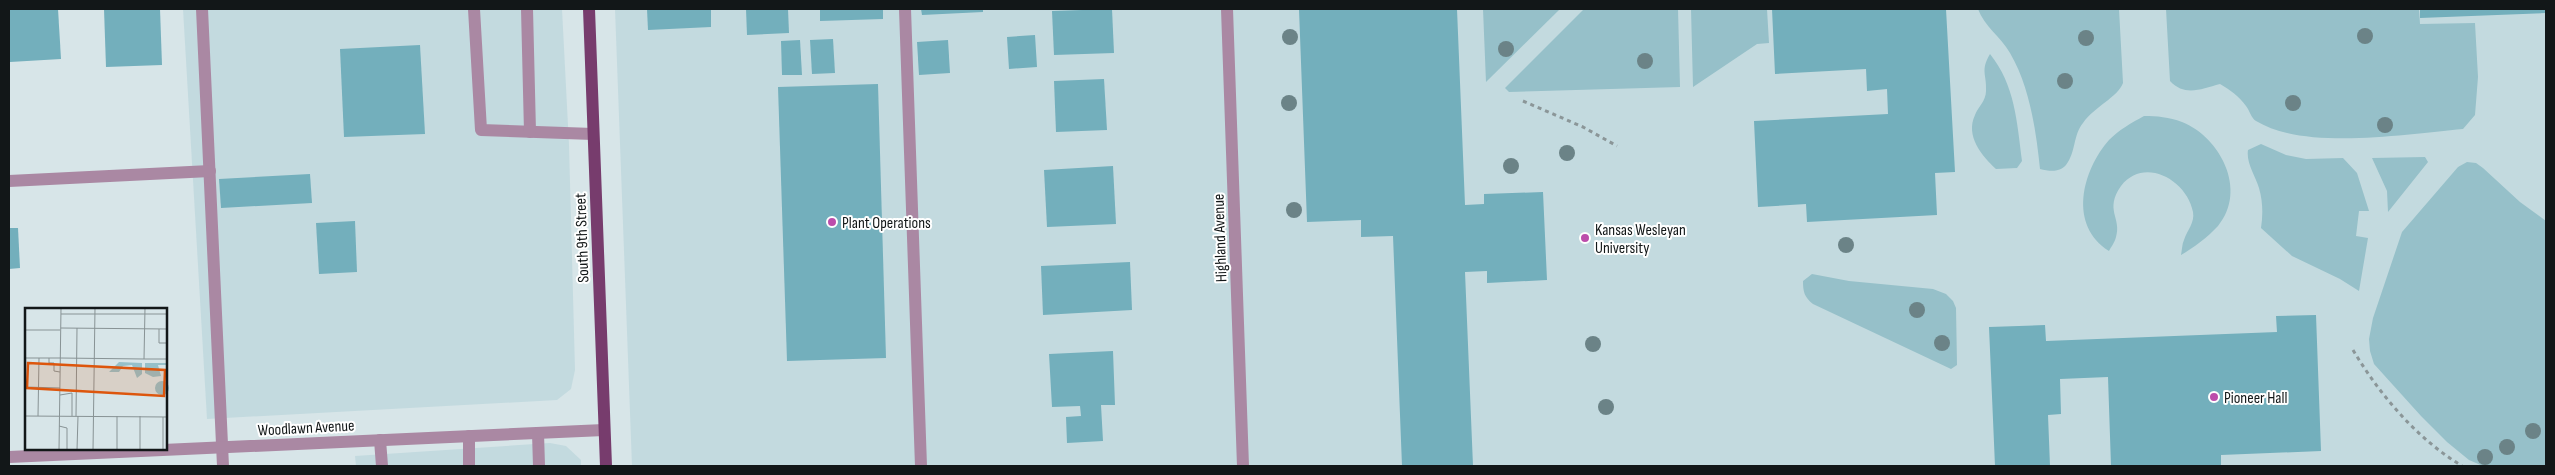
<svg xmlns="http://www.w3.org/2000/svg" width="2555" height="475" font-family="'Sofia Sans Condensed',sans-serif">
	<style>
		.built { fill: #c3dadf }
		.green { fill: #96c0c9 }
		.building { fill: #73afbc }
		.lines { fill: none; stroke-linecap: round; stroke-linejoin: round }
		.path { stroke: #8b9698; stroke-width: 3; stroke-dasharray: 4 4; stroke-linecap: butt }
		.lane { stroke: #aa88a3; stroke-width: 12 }
		.street { stroke: #aa88a3; stroke-width: 12 }
		.primary { stroke: #773c6d; stroke-width: 12 }
		.tree { fill: #6b8387 }
		.poi-dot { fill: #bc4dab; stroke: #fff; stroke-width: 2 }
		.labels { text-anchor: middle; stroke-width: 4; stroke-linejoin: round; paint-order: stroke }
		.poi-label { font-size: 16px; fill: #121718; stroke: #fff; text-anchor: start }
		.street-label { font-size: 16px; fill: #121718; stroke: #fff }
		.inset-road { fill: none; stroke: #889395; stroke-width: 1 }
		.view { fill: #dd560d; fill-opacity: 0.15; stroke: #dd560d; stroke-width: 2.5 }
		.inset-edge { fill: none; stroke: #121718; stroke-width: 2.5 }
	</style>
	<rect width="100%" height="100%" fill="#d7e5e8"/>
	<g class="built">
		<path d="M 183,9 L 562,9 L 569,145 L 575,370 L 571,389 L 557,400 L 207,419 Z"/>
		<path d="M 615,9 L 2546,9 L 2546,466 L 632,466 Z"/>
		<path d="M 550,443 L 566,446 L 581,460 L 581,466 L 356,466 L 355,456 Z"/>
	</g>
	<g class="green">
		<path d="M 1483,9 L 1560,9 L 1486,82 Z"/>
		<path d="M 1584,9 L 1678,9 L 1680,87 L 1509,92 L 1505,88 Z"/>
		<path d="M 1691,9 L 1767,9 L 1769,43 L 1757,44 L 1693,87 Z"/>
		<path d="M 1978,9 L 2119,9 L 2123,83 C 2118,97 2094,107 2083,123 C 2073,135 2076,152 2066,165 C 2059,173 2049,171 2040,169 C 2036,131 2030,87 2010,53 C 2001,37 1984,26 1978,9 Z"/>
		<path d="M 2166,9 L 2419,9 L 2420,24 L 2475,23 L 2478,77 L 2475,115 L 2463,129 C 2405,134 2306,151 2256,121 C 2251,118 2250,111 2246,106 C 2239,96 2230,90 2220,84 C 2201,89 2185,97 2170,81 Z"/>
		<path d="M 1990,54 C 2015,85 2017,122 2022,161 L 2017,168 L 1996,169 C 1982,156 1965,136 1975,115 C 1978,107 1986,101 1986,91 C 1987,74 1980,71 1990,54 Z"/>
		<path d="M 2144,116 C 2157,116 2169,117 2182,122 C 2220,137 2248,190 2218,226 C 2208,237 2193,248 2181,255 C 2182,250 2182,244 2184,240 C 2187,230 2195,223 2193,212 C 2187,180 2144,156 2121,186 C 2104,210 2122,218 2116,237 C 2115,242 2111,247 2109,251 C 2068,225 2082,171 2109,140 C 2119,130 2131,123 2144,116 Z"/>
		<path d="M 2261,144 L 2286,155 L 2306,159 L 2343,158 L 2357,173 L 2369,211 L 2359,211 L 2356,236 L 2368,238 L 2359,291 L 2340,279 L 2292,256 L 2261,228 C 2263,215 2263,202 2259,188 C 2255,175 2246,163 2248,150 Z"/>
		<path d="M 2425,157 L 2428,162 L 2388,212 L 2387,191 L 2372,158 Z"/>
		<path d="M 2467,162 L 2476,163 L 2483,168 L 2520,202 L 2546,221 L 2546,466 L 2483,466 L 2469,460 L 2447,442 L 2421,416 L 2374,364 L 2370,351 L 2369,339 L 2373,318 L 2402,232 L 2458,167 Z"/>
		<path d="M 1812,274 L 1849,281 L 1933,289 L 1946,294 L 1953,301 L 1956,308 L 1957,365 L 1951,369 L 1813,304 C 1804,297 1803,291 1803,281 Z"/>
	</g>
	<g class="building">
		<path d="M 9,9 L 58,9 L 61,59 L 10,62 Z"/>
		<path d="M 104,9 L 160,9 L 162,65 L 106,67 Z"/>
		<path d="M 647,9 L 711,9 L 711,27 L 648,30 Z"/>
		<path d="M 746,9 L 788,9 L 789,33 L 747,35 Z"/>
		<path d="M 820,9 L 883,9 L 883,19 L 820,21 Z"/>
		<path d="M 921,9 L 983,9 L 983,12 L 922,15 Z"/>
		<path d="M 1112,9 L 1114,53 L 1054,55 L 1052,11 Z"/>
		<path d="M 1299,9 L 1457,9 L 1465,205 L 1484,204 L 1484,194 L 1543,192 L 1547,280 L 1487,283 L 1487,271 L 1465,272 L 1473,466 L 1402,466 L 1393,236 L 1361,237 L 1361,220 L 1307,222 Z"/>
		<path d="M 1772,9 L 1946,9 L 1955,172 L 1935,173 L 1937,215 L 1807,222 L 1806,204 L 1758,207 L 1754,121 L 1888,114 L 1887,89 L 1867,91 L 1866,69 L 1775,74 Z"/>
		<path d="M 2420,9 L 2546,9 L 2546,13 L 2420,18 Z"/>
		<path d="M 1035,35 L 1037,67 L 1009,69 L 1007,37 Z"/>
		<path d="M 833,39 L 835,73 L 812,74 L 810,40 Z"/>
		<path d="M 800,40 L 802,75 L 782,75 L 781,41 Z"/>
		<path d="M 948,40 L 950,73 L 919,75 L 917,42 Z"/>
		<path d="M 420,45 L 425,134 L 344,137 L 340,49 Z"/>
		<path d="M 1104,79 L 1107,130 L 1056,132 L 1054,81 Z"/>
		<path d="M 878,84 L 886,358 L 787,361 L 778,87 Z"/>
		<path d="M 1113,166 L 1116,224 L 1047,227 L 1044,170 Z"/>
		<path d="M 310,174 L 312,203 L 221,208 L 219,179 Z"/>
		<path d="M 355,221 L 357,272 L 319,274 L 316,223 Z"/>
		<path d="M 9,228 L 18,228 L 20,268 L 9,269 Z"/>
		<path d="M 1130,262 L 1132,310 L 1043,315 L 1041,266 Z"/>
		<path d="M 2316,315 L 2321,451 L 2221,455 L 2221,466 L 2111,466 L 2108,377 L 2060,379 L 2061,414 L 2048,415 L 2050,466 L 1995,466 L 1989,327 L 2045,325 L 2046,341 L 2277,332 L 2276,316 Z"/>
		<path d="M 1113,351 L 1115,405 L 1101,405 L 1103,441 L 1067,443 L 1066,417 L 1081,416 L 1080,406 L 1052,407 L 1049,354 Z"/>
	</g>
	<g class="lines">
		<g class="path">
			<path d="M 1523,101 L 1583,127 L 1617,146"/>
			<path d="M 2353,350 C 2380,395 2416,438 2462,466"/>
		</g>
		<g class="lane">
			<path d="M 202,9 L 223,466"/>
			<path d="M 474,9 L 481,130 L 593,134"/>
			<path d="M 527,9 L 530,132"/>
			<path d="M 905,9 L 921,466"/>
			<path d="M 9,181 L 210,171"/>
			<path d="M 538,433 L 539,466"/>
			<path d="M 469,436 L 469,466"/>
			<path d="M 380,440 L 382,466"/>
		</g>
		<g class="street">
			<path d="M 1227,9 L 1243,466"/>
			<path d="M 9,457 L 604,430"/>
		</g>
		<path class="primary" d="M 589,9 L 606,466"/>
	</g>
	<g class="tree">
		<circle cx="2365" cy="36" r="8"/>
		<circle cx="1290" cy="37" r="8"/>
		<circle cx="2086" cy="38" r="8"/>
		<circle cx="1506" cy="49" r="8"/>
		<circle cx="1645" cy="61" r="8"/>
		<circle cx="2065" cy="81" r="8"/>
		<circle cx="1289" cy="103" r="8"/>
		<circle cx="2293" cy="103" r="8"/>
		<circle cx="2385" cy="125" r="8"/>
		<circle cx="1567" cy="153" r="8"/>
		<circle cx="1511" cy="166" r="8"/>
		<circle cx="1294" cy="210" r="8"/>
		<circle cx="1846" cy="245" r="8"/>
		<circle cx="1917" cy="310" r="8"/>
		<circle cx="1942" cy="343" r="8"/>
		<circle cx="1593" cy="344" r="8"/>
		<circle cx="1606" cy="407" r="8"/>
		<circle cx="2533" cy="431" r="8"/>
		<circle cx="2507" cy="447" r="8"/>
		<circle cx="2485" cy="457" r="8"/>
	</g>
	<g class="poi-dot">
		<circle cx="832" cy="222" r="5"/>
		<circle cx="1585" cy="238" r="5"/>
		<circle cx="2214" cy="397" r="5"/>
	</g>
	<g class="labels">
		<g class="poi-label">
			<text x="842" y="228">Plant Operations</text>
			<text x="1595" y="235">Kansas Wesleyan<tspan x="1595" dy="18">University</tspan></text>
			<text x="2224" y="403">Pioneer Hall</text>
		</g>
		<g class="street-label">
			<text transform="translate(581 238) rotate(-92)" y="6">South 9th Street</text>
			<text transform="translate(1219 238) rotate(-92)" y="6">Highland Avenue</text>
			<text transform="translate(306 427) rotate(-3)" y="6">Woodlawn Avenue</text>
		</g>
	</g>
	<g transform="translate(25 308)">
		<rect width="142" height="142" fill="#d7e5e8"/>
		<path d="M 94,54 L 117,55 L 117,66 L 112,70 L 107,57 L 98,58 L 94,64 L 84,64 ZM 120,55 L 141,55 L 141,57 L 133,57 L 136,68 L 128,69 L 120,65 ZM130 80a7 7 0 1 1 14 0a7 7 0 1 1-14 0Z" fill="#96c0c9"/>
		<path class="inset-road" d="M 36,6 L 143,6M 36,20 L 143,21M 134,21 L 134,35 L 143,35M 0,22 L 35,22M 0,50 L 35,50M 24,50 L 24,55 L 29,55 L 29,63 L 35,64M 35,50 L 119,51 L 120,0M 119,51 L 143,51M 0,79 L 35,80M 35,87 L 47,85 L 47,108M 0,108 L 143,109M 13,108 L 14,50M 51,108 L 52,20M 115,108 L 115,142M 34,142 L 42,142 L 42,120 L 34,118M 34,142 L 36,0M 52,142 L 53,108M 68,142 L 70,0M 92,142 L 92,108M 138,142 L 138,109"/>
		<path class="view" d="M 3,55 L 140,62 L 139,88 L 2,80 Z"/>
		<rect width="142" height="142" class="inset-edge"/>
	</g>
	<rect width="2555" height="475" fill="none" stroke="#121718" stroke-width="20"/>
</svg>
